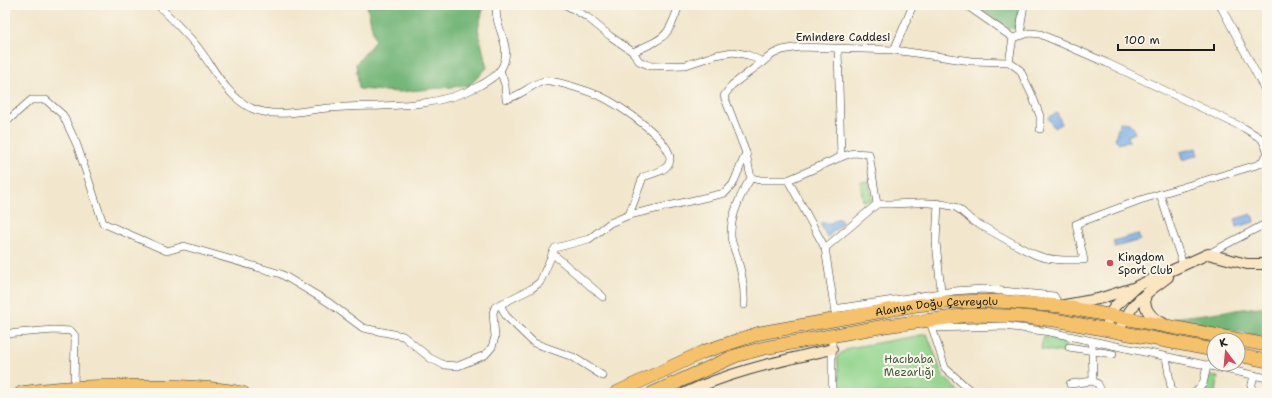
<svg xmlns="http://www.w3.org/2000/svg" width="1272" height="398" font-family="'Shantell Sans',sans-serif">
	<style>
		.green { fill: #92d48c; stroke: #577854 }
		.forest { fill: #75b678; stroke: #48694a }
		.water { fill: #7cb0e9; stroke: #4c6682 }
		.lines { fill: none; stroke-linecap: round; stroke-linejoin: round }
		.street-casing { stroke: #3c3a36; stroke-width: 8 }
		.secondary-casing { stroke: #3c3a36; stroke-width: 12 }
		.highway-casing { stroke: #3c3a36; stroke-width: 14 }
		.street { stroke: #fff; stroke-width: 7 }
		.secondary { stroke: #fbe6c4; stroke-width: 10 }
		.highway { stroke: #f5c16b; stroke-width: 13 }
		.poi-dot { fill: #d1495b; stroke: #fbf7ec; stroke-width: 1.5 }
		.labels { text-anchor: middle; stroke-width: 4; stroke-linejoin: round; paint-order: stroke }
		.street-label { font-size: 11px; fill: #1c1c1c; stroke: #fbf7ec }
		.poi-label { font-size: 11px; fill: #1c1c1c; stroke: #fbf7ec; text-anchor: start }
		.park-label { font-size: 11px; fill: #455c43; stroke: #fbf7ec }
	</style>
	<rect width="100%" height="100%" fill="#fbf7ec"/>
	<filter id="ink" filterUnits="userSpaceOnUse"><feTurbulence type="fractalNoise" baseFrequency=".025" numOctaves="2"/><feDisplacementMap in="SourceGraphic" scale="8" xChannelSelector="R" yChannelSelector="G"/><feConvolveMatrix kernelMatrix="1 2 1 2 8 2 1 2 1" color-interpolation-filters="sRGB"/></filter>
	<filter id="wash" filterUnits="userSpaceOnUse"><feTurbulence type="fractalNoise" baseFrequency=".012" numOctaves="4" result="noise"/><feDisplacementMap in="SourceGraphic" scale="16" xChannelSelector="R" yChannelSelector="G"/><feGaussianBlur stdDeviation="0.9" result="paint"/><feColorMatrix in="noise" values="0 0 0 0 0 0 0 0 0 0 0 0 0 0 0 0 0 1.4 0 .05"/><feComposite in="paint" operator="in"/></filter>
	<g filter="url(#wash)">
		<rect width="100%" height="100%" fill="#f2e6cc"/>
		<g class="green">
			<path d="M 869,181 L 872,200 L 863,201 L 860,182 Z"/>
			<path d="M 1137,326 L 1214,341 L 1214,345 L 1136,329 Z"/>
			<path d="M 927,334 L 943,376 L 961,393 L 838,393 L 839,376 L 837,356 L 849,348 Z"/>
			<path d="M 1043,337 L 1066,341 L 1065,353 L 1041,349 Z"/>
			<path d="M 1208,376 L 1218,377 L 1216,393 L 1200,393 Z"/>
		</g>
		<g class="forest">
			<path d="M 367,5 L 484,5 L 478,29 L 487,68 L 470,85 L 399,92 L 359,89 L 356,64 L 375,41 Z"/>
			<path d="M 974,5 L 1019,5 L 1016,29 L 1009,28 Z"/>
			<path d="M 1267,306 L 1267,338 L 1173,318 Z"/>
		</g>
		<g class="water">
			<path d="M 1057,113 L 1062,124 L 1054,128 L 1048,117 Z"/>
			<path d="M 1120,122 L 1129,123 L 1133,127 L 1135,133 L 1128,136 L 1129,142 L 1119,143 L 1115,139 Z"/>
			<path d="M 1196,148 L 1198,155 L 1182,160 L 1180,152 Z"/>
			<path d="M 1252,214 L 1254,222 L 1237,227 L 1235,219 Z"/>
			<path d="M 836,219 L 840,219 L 842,224 L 827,237 L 820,223 L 831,223 Z"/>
			<path d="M 1138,234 L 1140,240 L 1115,247 L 1113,241 Z"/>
		</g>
	</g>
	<g filter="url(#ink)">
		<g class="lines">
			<defs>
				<g id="street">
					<path d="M 158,5 C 171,18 184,31 196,45 C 213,66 225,95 251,108 C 276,119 303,110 329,108 C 381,104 428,111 477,87 C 485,83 496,77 501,69 C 515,45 492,27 497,5"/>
					<path d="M 566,5 L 587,17 L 610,36 L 633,52 L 639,61 L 651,66 L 686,65 L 716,55 L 733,52 L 748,55 L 763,62"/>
					<path d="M 966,5 L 1013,38 L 1009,62"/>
					<path d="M 1220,5 L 1267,94"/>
					<path d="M 1022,35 L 1021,23 L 1024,5"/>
					<path d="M 1013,38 L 1030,33 L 1040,34 L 1107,63 L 1244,128 L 1262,139 L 1267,150"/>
					<path d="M 894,50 L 971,61 L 1009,62 L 1020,70 L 1032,95 L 1040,116 L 1040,129"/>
					<path d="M 633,52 C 665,38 668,38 679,5"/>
					<path d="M 500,70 L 505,85 L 506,99 C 522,97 535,79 550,81 C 563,83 588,91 600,96 C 616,103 682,145 668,165 C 663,172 651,174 643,177 L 629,215"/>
					<path d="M 5,123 L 31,100 L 46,100 L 63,115 L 77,145 L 103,223 L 167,251 L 184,246 L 281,274 L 328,302 L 363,328 L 403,336 L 430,358 L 444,365 L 458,366 L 485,355 L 492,347 L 495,337 L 493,313 L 495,307 L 531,289 L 540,282 L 555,248 L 589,239 L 610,223 L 629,215 L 725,193 L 733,184 L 746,153"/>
					<path d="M 788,180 L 841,157"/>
					<path d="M 1160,194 L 1183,265"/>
					<path d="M 938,203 L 936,242 L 941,291"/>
					<path d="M 877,204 C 903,205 929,199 955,207 C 962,210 968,218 974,222 C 995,232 1015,246 1036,255 C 1051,261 1068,260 1084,260 L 1076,224 L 1140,200 L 1260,164 L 1267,155"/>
					<path d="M 825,248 L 877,204 L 869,154 L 853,153 L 841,157 L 838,49"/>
					<path d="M 552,253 L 603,297"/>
					<path d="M 1208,254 L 1267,223"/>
					<path d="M 500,304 L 506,316 L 534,343 L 573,357 L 603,376"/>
					<path d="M 744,305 C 745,288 742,273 737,257 C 735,250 731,242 731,236 C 730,217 741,193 751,178"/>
					<path d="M 834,309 L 954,291 L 983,289 L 1054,296 L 1060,306"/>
					<path d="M 836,319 L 825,248 L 788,180 L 760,180 L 751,178 L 746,153 L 724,96 L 732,85 L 773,54 L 782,50 L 800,47 L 894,50 L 913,5"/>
					<path d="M 931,324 L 945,368 L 973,393"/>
					<path d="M 932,328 L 1005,326 L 1050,332 L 1267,378"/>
					<path d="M 5,334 L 54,330 L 71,331 L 75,336 L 75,340 L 74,387"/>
					<path d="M 832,335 L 832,393"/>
					<path d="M 1092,341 L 1093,381 L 1098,384 L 1102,393"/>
					<path d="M 1069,347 L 1113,354"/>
					<path d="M 1166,357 L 1172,393"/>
					<path d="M 1070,384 L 1093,381"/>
					<path d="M 1196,391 L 1203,384 L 1207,366"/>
					<path d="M 1250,393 L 1254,375"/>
				</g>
				<g id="secondary">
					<path d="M 1146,294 C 1142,308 1150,317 1163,323"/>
					<path d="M 1065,305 L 1098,299 L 1133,288"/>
					<path d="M 1106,330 L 1110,314 L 1115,306 L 1137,286 L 1208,254 L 1247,264 L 1267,264"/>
					<path d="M 1119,332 C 1128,305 1145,294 1168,277"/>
					<path d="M 685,393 C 732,371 781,361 832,349"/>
				</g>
				<g id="highway">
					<path d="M 1238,355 L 1267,361"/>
					<path d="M 21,393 C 58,387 96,386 133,386 C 170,386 207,386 243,393"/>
					<path id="s1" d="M 616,393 L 703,352 L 760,333 L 916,305 L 947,302 L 998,301 L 1060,306 L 1267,345"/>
					<path d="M 653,393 L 735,356 L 764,348 L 885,326 L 969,315 L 1012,316 L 1055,320 L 1214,350"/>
				</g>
			</defs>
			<use href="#street" class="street-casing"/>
			<use href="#secondary" class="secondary-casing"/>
			<use href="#highway" class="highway-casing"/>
			<use href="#street" class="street"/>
			<use href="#secondary" class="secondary"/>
			<use href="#highway" class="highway"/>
		</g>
	</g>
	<circle class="poi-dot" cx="1110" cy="263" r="4"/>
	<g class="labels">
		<g class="street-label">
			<text x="843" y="41">Emindere Caddesi</text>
			<text dy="4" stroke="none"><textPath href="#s1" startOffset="335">Alanya Doğu Çevreyolu</textPath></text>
		</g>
		<g class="poi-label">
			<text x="1118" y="261">Kingdom<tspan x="1118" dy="13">Sport Club</tspan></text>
		</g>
		<g class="park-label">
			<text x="909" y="363">Hacıbaba<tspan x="909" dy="13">Mezarlığı</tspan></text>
		</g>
	</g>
	<rect width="1272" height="398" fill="none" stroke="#fbf7ec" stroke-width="20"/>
	<g transform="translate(1226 352) rotate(344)"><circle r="19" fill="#fbf7ec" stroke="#a29f99"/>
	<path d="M0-3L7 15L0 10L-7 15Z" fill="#d1495b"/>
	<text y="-6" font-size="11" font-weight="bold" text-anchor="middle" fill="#1c1c1c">K</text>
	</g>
	<path d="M1118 44v6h96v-6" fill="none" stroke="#1c1c1c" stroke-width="2"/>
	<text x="1124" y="44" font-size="12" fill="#1c1c1c" stroke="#fbf7ec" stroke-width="3" paint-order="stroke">100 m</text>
</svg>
